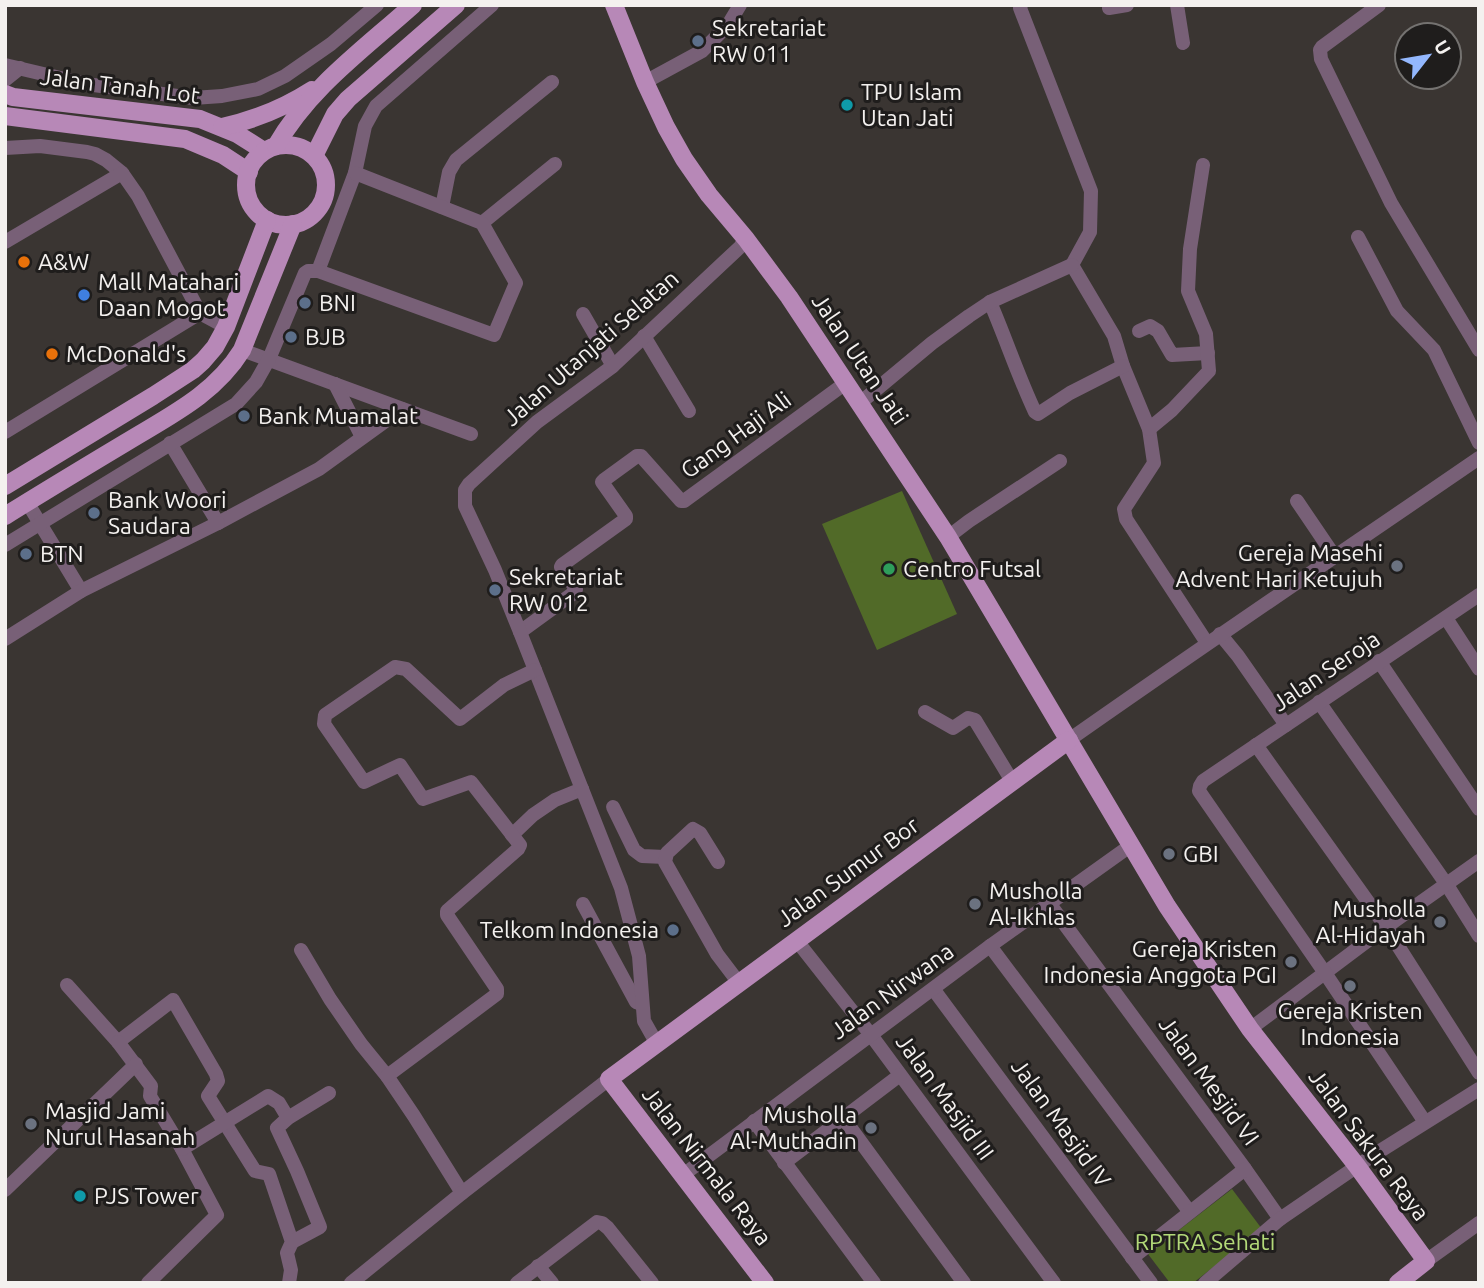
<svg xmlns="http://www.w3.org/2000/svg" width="1484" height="1288" font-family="Ubuntu,sans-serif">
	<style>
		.green { fill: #516a28 }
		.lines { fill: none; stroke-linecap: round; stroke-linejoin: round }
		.minor { stroke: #786077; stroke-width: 14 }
		.major { stroke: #b788b7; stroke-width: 18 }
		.service-dot { fill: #5c6f8a; stroke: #1f1d1c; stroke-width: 2.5 }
		.culture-dot { fill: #0f9aa8; stroke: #1f1d1c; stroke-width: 2.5 }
		.food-dot { fill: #e8710a; stroke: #1f1d1c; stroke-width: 2.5 }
		.shop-dot { fill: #3f7fe0; stroke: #1f1d1c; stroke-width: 2.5 }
		.worship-dot { fill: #6b7280; stroke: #1f1d1c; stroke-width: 2.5 }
		.leisure-dot { fill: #2e9e5b; stroke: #1f1d1c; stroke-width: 2.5 }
		.labels { text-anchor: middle; stroke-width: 6; stroke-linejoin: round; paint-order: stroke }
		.poi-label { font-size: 23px; fill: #f4f1ef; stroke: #1f1d1c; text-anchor: start }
		.street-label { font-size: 23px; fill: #f4f1ef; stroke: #1f1d1c }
		.park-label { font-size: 23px; fill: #b3da79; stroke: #1f1d1c }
	</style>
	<rect width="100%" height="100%" fill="#3a3532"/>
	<g class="green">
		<path d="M 902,491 L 957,614 L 877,650 L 822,524 Z"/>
		<path d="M 1232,1189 L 1262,1229 L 1193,1283 L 1170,1283 L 1148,1254 Z"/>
	</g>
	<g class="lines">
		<g class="minor">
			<path d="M 1021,5 L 1020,8 L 1091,191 L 1090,232 L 1072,265"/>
			<path d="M 1177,5 L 1183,43"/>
			<path d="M 1379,5 L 1322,47 L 1320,50 L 1321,59 L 1391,203 L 1479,350"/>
			<path d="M 1109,8 L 1127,5"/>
			<path d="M 5,65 L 86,84 L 193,98 L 222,96 L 258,89 L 285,76 L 331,44 L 377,5"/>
			<path d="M 5,80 L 20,68"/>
			<path d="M 645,82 L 702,51 L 728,25 L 740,5"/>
			<path d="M 5,148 L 40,146 L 87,152 L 95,154 L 106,160 L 122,173"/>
			<path d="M 442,207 L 449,172 L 456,160 L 552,82"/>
			<path d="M 482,223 L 555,164"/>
			<path d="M 1358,237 L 1397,311 L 1434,350 L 1479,443"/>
			<path d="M 5,242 L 122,173 L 138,196 L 200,313 L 226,327"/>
			<path d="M 1072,265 L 1114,336 L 1123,366 L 1149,429 L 1154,463 L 1124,509 L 1126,519 L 1207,643"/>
			<path d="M 318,271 L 355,173 L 365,126 L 376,106 L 492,5"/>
			<path d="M 990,302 C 1006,339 1018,376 1035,412 L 1038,414 L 1070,393 L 1123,366"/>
			<path d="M 583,314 L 613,366"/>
			<path d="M 1139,331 L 1150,326 L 1158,331 L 1172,355 L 1208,353"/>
			<path d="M 644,336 L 689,411"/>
			<path d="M 242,350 L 471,434"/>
			<path d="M 335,384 L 362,437"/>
			<path d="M 860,403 L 932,343 L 969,316 L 990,302 L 1072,265"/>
			<path d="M 1149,429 L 1172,410 L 1209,371 L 1206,334 L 1188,291 L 1190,249 L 1203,165"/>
			<path d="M 5,432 L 200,313"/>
			<path d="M 170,443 L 218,523 L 319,469 L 402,409"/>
			<path d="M 1297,501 L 1335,557"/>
			<path d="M 27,502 L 81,591"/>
			<path d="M 948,537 L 969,521 L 1060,461"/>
			<path d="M 5,545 L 236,404 L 256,382 L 269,359 L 305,273 L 308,271 L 318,271 L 494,335 L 516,283 L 482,223 L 355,173"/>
			<path d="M 1446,618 L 1479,669"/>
			<path d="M 520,632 L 575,592 L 576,589 L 561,567 L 562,565 L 626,519 L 626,516 L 602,482 L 604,480 L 637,456 L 641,456 L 681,501 L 684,501 L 847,382"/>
			<path d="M 1220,634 L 1238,656 L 1286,725"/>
			<path d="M 5,639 L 81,591 L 218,523"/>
			<path d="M 1379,661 L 1479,809"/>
			<path d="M 1319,702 L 1447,885 L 1479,936"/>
			<path d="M 925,712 L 953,728 L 968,718 L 975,720 L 1012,781"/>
			<path d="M 1069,740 C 1204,645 1342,552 1479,458"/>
			<path d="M 1256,745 L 1386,927 L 1479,1073"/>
			<path d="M 613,807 L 634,850 L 642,856 L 665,857"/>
			<path d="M 512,835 L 533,815 L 555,800 L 582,789"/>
			<path d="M 718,862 L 700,833 L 693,829 L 667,853 L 665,862 L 717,954 L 739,983"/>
			<path d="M 1049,903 L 1245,1169 L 1280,1219"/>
			<path d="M 583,904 L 636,1002 L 642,1004"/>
			<path d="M 797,941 L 871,1035 L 1054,1283"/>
			<path d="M 990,946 L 1189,1211"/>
			<path d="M 301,950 L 330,999 L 361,1044 L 387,1076 L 414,1116 L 462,1193"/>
			<path d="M 67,985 L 118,1042 L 173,1000 L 216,1074 L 218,1081 L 208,1096 L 255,1171 L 269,1174 L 292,1242 L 287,1253 L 291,1270 L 289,1283"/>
			<path d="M 934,990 L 1151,1283"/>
			<path d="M 1250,1029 L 1386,927 L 1479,861"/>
			<path d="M 118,1042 L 151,1086 L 150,1096 L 182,1149 L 217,1215 L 148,1283"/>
			<path d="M 657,1044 L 644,1021 L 639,956 L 621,888 L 520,632 L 495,570 L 465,506 L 465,490 L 469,484 L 537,422 L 613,366 L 740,247 L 746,239"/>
			<path d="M 387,1076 L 497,994 L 497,989 L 447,915 L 447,911 L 518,849 L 520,845 L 471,782 L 423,799 L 400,765 L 364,782 L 324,724 L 325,715 L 395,667 L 406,669 L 460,719 L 504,685 L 535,670"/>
			<path d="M 844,1119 L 964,1283"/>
			<path d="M 754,1121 L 874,1283"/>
			<path d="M 1425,1122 L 1325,973 L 1199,791 L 1200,786 L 1203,781 L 1479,595"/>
			<path d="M 182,1149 L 268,1096 L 279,1103 L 288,1118"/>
			<path d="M 784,1163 L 900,1075"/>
			<path d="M 683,1175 L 990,946 L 1130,846"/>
			<path d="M 5,1190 L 136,1064"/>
			<path d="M 292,1242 L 320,1227 L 297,1171 L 277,1128 L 288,1118 L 329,1093"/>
			<path d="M 1132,1258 L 1245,1169"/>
			<path d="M 1426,1261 L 1479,1223"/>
			<path d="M 538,1266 L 552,1283"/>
			<path d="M 351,1283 L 462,1193 L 609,1079"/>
			<path d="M 517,1283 L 597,1222 L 602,1223 L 608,1228 L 652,1283"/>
			<path d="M 1205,1283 L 1280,1219 L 1372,1156 L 1479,1089"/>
		</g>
		<g class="major">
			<path d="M 614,5 L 645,82 L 666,127 L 684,159 L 709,195 L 746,239 L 789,297 L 948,537 L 1167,906 L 1250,1029 L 1357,1166 L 1426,1261 L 1398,1283"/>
			<path d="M 5,94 L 13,97 L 200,119 L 237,134 L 264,151"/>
			<path d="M 5,116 L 185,139 L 223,155 L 249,172"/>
			<path d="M 222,127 C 254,120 284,108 312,90"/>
			<circle cx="286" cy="185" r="40"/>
			<path d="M 276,146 C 309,88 364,49 413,5"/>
			<path d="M 314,156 L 335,114 L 348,99 L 456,5"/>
			<path d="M 5,486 L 153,396 L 193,370 L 203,361 L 215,347 L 226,327 L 267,220"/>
			<path d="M 5,516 C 45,491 85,467 125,443 C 169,416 214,395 242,350 L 293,224"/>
			<path d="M 765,1283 L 609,1079 L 1069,740"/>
		</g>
	</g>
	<g class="service-dot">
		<circle cx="698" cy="41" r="7"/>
		<circle cx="305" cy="303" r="7"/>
		<circle cx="291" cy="337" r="7"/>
		<circle cx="244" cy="416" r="7"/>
		<circle cx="94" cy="513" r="7"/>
		<circle cx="26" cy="554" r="7"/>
		<circle cx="495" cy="590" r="7"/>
		<circle cx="673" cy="930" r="7"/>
	</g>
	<g class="culture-dot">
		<circle cx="847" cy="105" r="7"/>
		<circle cx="80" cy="1196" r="7"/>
	</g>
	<g class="food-dot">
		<circle cx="24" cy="262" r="7"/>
		<circle cx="52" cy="354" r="7"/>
	</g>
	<circle class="shop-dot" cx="84" cy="295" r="7"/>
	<g class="worship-dot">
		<circle cx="1397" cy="566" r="7"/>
		<circle cx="1169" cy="854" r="7"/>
		<circle cx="975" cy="904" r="7"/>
		<circle cx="1440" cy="922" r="7"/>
		<circle cx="1291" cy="962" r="7"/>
		<circle cx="1350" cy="986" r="7"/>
		<circle cx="31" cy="1124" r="7"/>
		<circle cx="871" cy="1128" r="7"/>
	</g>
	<circle class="leisure-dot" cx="889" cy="569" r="7"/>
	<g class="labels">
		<g class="poi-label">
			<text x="712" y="36">Sekretariat<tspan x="712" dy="26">RW 011</tspan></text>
			<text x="861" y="100">TPU Islam<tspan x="861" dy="26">Utan Jati</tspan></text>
			<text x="38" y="270">A&amp;W</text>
			<text x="98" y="290">Mall Matahari<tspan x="98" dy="26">Daan Mogot</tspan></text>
			<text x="319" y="311">BNI</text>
			<text x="305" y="345">BJB</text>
			<text x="66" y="362">McDonald's</text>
			<text x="258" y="424">Bank Muamalat</text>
			<text x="108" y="508">Bank Woori<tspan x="108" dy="26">Saudara</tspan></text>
			<text x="1383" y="561" text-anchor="end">Gereja Masehi<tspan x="1383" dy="26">Advent Hari Ketujuh</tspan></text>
			<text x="40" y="562">BTN</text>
			<text x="903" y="577">Centro Futsal</text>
			<text x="509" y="585">Sekretariat<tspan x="509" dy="26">RW 012</tspan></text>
			<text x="1183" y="862">GBI</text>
			<text x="989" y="899">Musholla<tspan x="989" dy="26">Al-Ikhlas</tspan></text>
			<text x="1426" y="917" text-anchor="end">Musholla<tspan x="1426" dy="26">Al-Hidayah</tspan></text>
			<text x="659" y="938" text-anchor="end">Telkom Indonesia</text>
			<text x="1277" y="957" text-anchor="end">Gereja Kristen<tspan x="1277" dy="26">Indonesia Anggota PGI</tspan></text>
			<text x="1350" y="1019" text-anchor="middle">Gereja Kristen<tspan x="1350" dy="26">Indonesia</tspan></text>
			<text x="45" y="1119">Masjid Jami<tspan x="45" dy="26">Nurul Hasanah</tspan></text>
			<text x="857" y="1123" text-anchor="end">Musholla<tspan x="857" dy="26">Al-Muthadin</tspan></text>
			<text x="94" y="1204">PJS Tower</text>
		</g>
		<g class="street-label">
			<text transform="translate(120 86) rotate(7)" y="8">Jalan Tanah Lot</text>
			<text transform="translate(591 348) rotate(-41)" y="8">Jalan Utanjati Selatan</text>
			<text transform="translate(860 359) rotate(56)" y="8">Jalan Utan Jati</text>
			<text transform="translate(736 435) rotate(-36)" y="8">Gang Haji Ali</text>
			<text transform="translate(1326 671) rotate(-34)" y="8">Jalan Seroja</text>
			<text transform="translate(848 872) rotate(-36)" y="8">Jalan Sumur Bor</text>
			<text transform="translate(892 991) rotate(-36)" y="8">Jalan Nirwana</text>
			<text transform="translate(1209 1081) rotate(54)" y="8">Jalan Mesjid VI</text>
			<text transform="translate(945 1097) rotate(54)" y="8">Jalan Masjid III</text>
			<text transform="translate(1061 1123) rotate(54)" y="8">Jalan Masjid IV</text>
			<text transform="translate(1369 1145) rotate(53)" y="8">Jalan Sakura Raya</text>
			<text transform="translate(707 1166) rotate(52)" y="8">Jalan Nirmala Raya</text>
		</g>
		<g class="park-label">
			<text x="1205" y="1250">RPTRA Sehati</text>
		</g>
	</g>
	<rect width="1484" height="1288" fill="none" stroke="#f4f1ef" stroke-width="14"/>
	<g transform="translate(1428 56) rotate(59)"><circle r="33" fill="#1f1d1c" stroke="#747270" stroke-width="2"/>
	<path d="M0-5L12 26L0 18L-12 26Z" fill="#93b7fd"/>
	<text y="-10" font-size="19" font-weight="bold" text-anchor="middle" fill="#f4f1ef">U</text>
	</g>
</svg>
